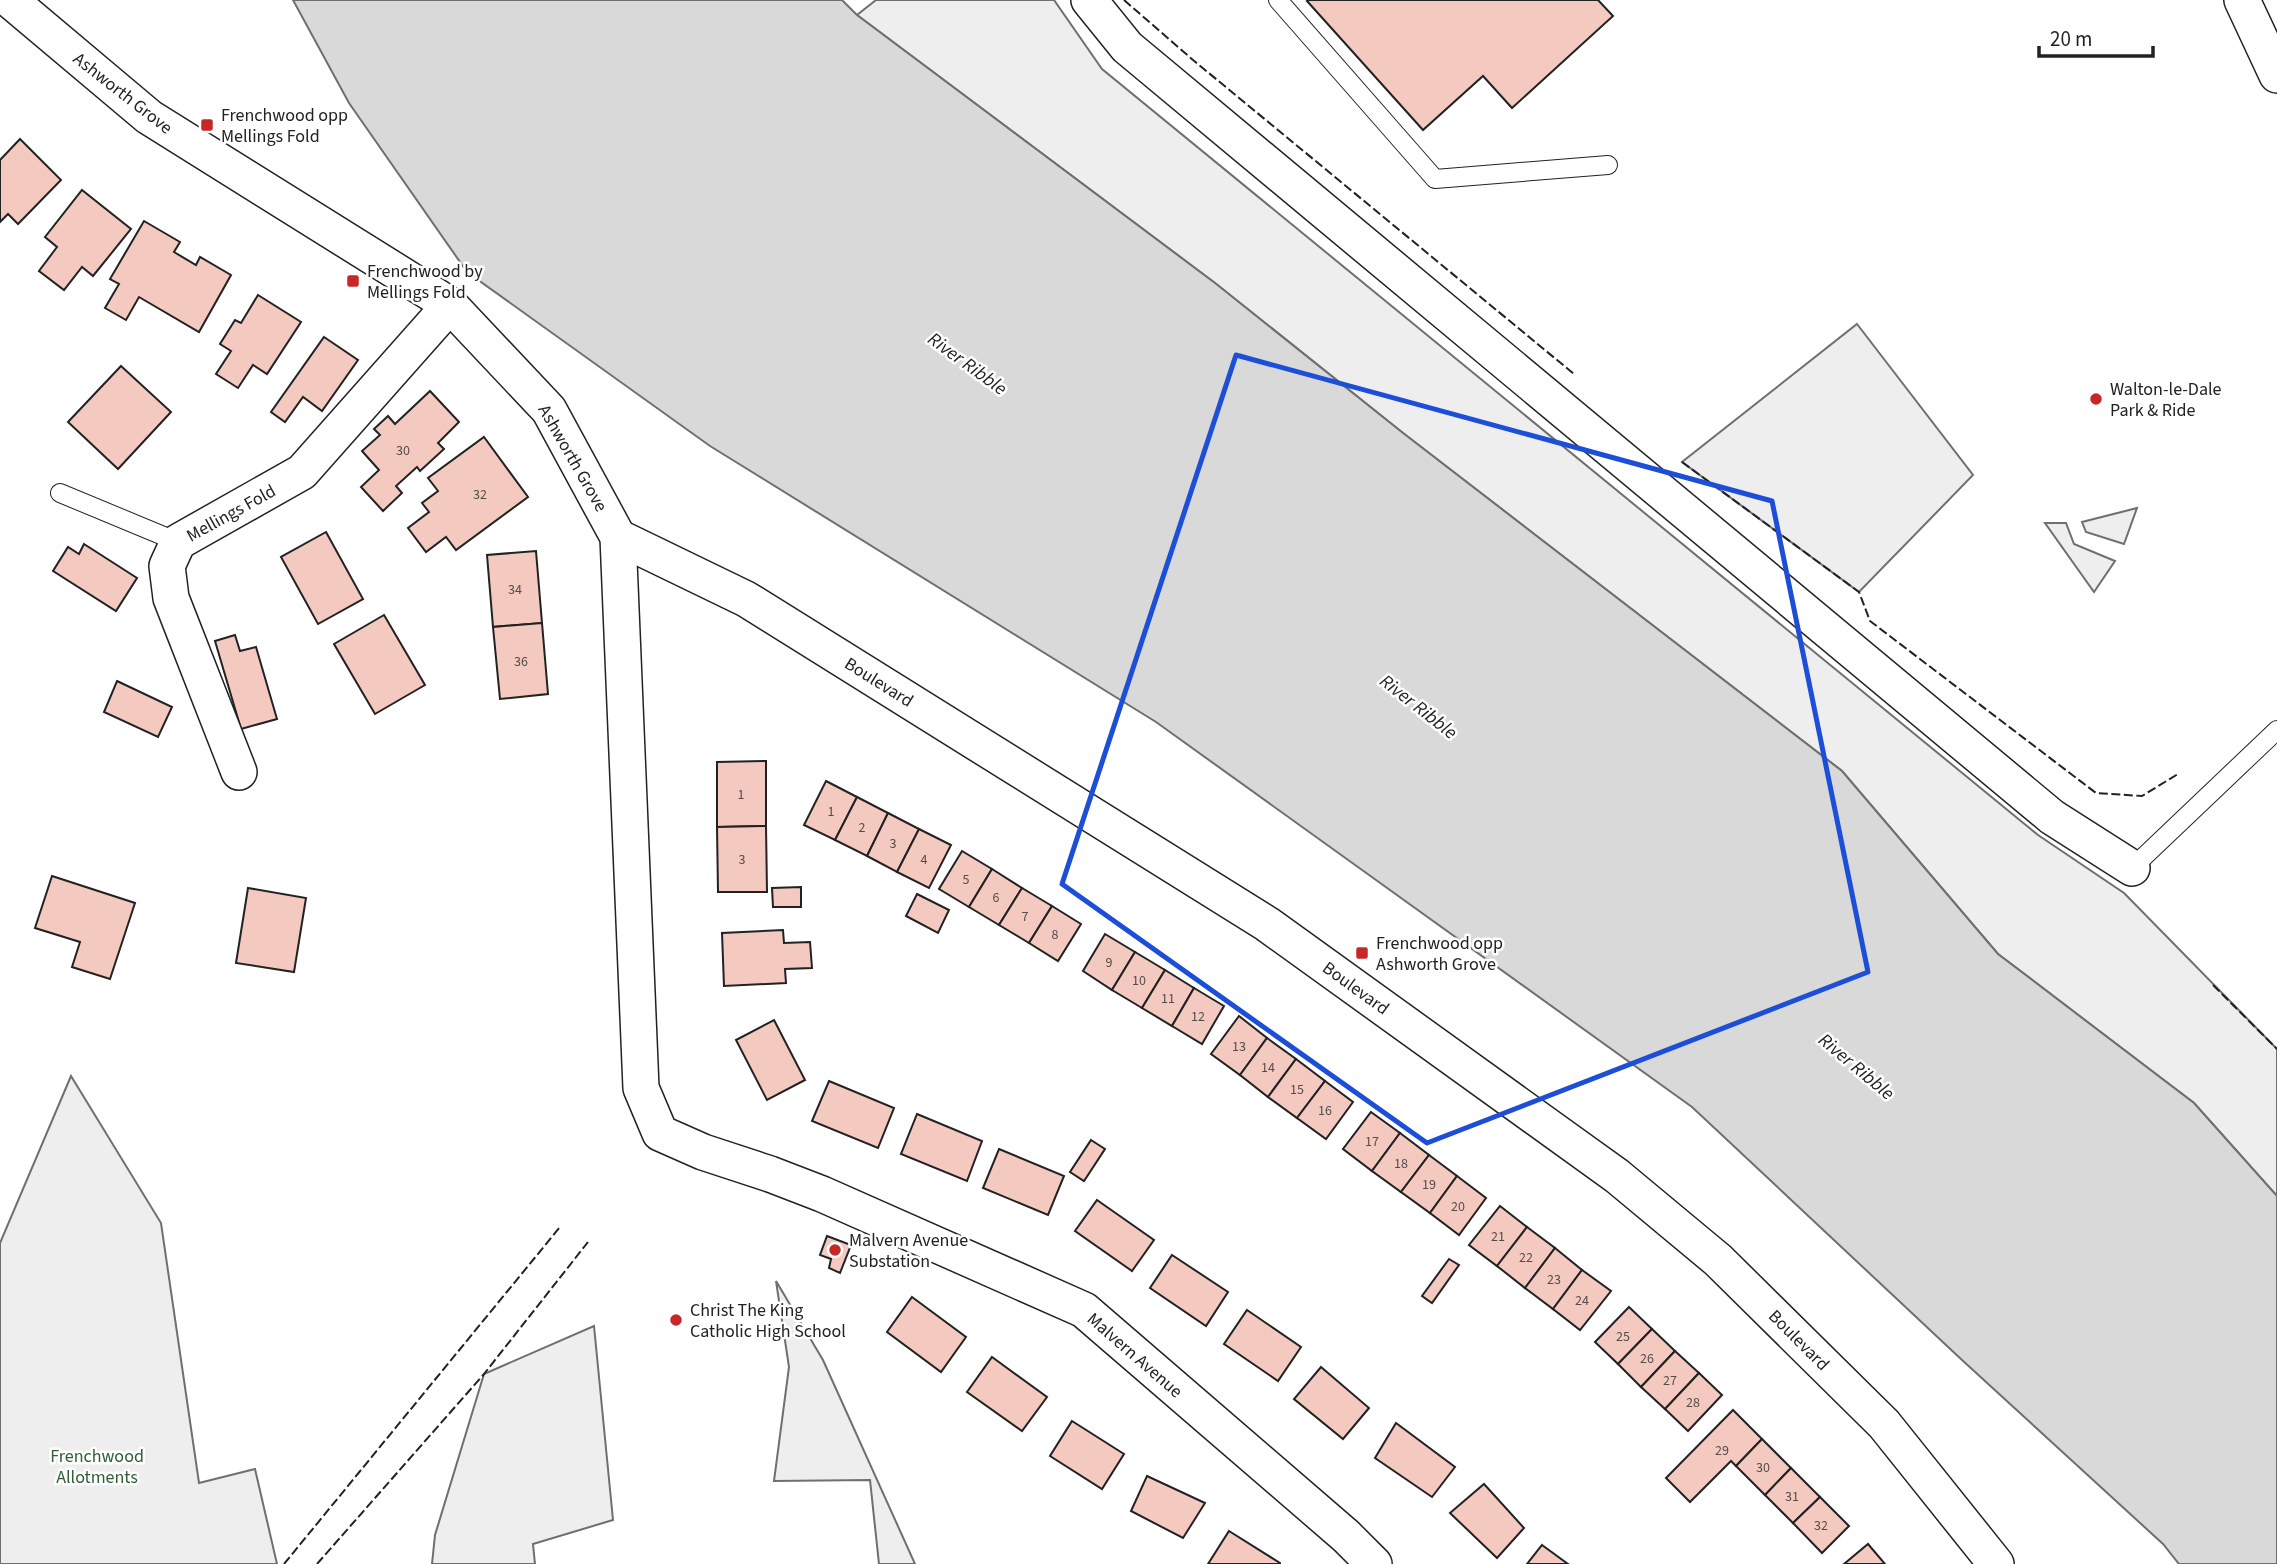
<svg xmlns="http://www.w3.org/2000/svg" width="2277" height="1564" font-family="'Source Sans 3',sans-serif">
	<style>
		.green { fill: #eee; stroke: #6f6f6f; stroke-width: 2 }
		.water { fill: #d9d9d9; stroke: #6f6f6f; stroke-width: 2 }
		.building { fill: #f3c9c0; stroke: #222; stroke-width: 2 }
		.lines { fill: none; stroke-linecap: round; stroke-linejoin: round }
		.service-casing { stroke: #222; stroke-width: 20 }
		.minor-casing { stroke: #222; stroke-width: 38 }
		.service { stroke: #fff; stroke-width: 18 }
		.minor { stroke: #fff; stroke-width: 35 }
		.fence { stroke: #222; stroke-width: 2; stroke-dasharray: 9 3.5; stroke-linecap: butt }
		.marked { fill: none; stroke: #1d4ed8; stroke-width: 5; stroke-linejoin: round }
		.poi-dot { fill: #c62828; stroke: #fff; stroke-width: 2.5 }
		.labels { text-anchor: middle; stroke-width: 5; stroke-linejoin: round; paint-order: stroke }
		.number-label { font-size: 14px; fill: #564c4a }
		.street-label { font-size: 18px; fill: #222; stroke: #fff }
		.poi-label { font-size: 18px; fill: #222; stroke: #fff; text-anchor: start }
		.park-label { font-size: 18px; fill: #2f5e38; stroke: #fff }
		.water-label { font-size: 19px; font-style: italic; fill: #222; stroke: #fff }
	</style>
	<rect width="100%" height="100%" fill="#fff"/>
	<g class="green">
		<path d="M 876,0 L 1054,0 L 1102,69 L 2038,835 L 2124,893 L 2277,1049 L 2277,1196 L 2194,1103 L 1998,954 L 1842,771 L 1403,433 L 1215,283 L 857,15 Z"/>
		<path d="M 1857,324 L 1973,475 L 1859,592 L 1682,462 Z"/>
		<path d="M 2137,508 L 2124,544 L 2086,532 L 2082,522 Z"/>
		<path d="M 2045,523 L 2066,523 L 2074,544 L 2115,561 L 2094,592 Z"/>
		<path d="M 71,1076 L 161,1223 L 199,1483 L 255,1469 L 277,1564 L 0,1564 L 0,1243 Z"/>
		<path d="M 776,1281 L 823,1360 L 915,1564 L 879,1564 L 870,1480 L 774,1481 L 789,1367 Z"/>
		<path d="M 594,1326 L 613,1520 L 533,1544 L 535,1564 L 432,1564 L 435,1535 L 484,1374 Z"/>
	</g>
	<path class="water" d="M 293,0 L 842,0 L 857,15 L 1215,283 L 1403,433 L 1842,771 L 1998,954 L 2194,1103 L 2277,1196 L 2277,1564 L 2179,1564 L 2163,1544 L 1962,1360 L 1692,1107 L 1156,722 L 710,446 L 467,272 L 349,103 Z"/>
	<g class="building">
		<path d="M 1309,0 L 1598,0 L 1613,16 L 1512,108 L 1483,76 L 1423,130 L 1307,1 Z"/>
		<path d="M 20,139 L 61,180 L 18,224 L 8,214 L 0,222 L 0,160 Z"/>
		<path d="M 82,190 L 131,229 L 93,276 L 82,267 L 64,290 L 39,271 L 57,247 L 45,237 Z"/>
		<path d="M 144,221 L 180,242 L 174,252 L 196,265 L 200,257 L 231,275 L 199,332 L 139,297 L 126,320 L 105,308 L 119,284 L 110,279 Z"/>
		<path d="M 258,295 L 301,322 L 267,374 L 253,365 L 238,388 L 216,374 L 231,351 L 220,344 L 235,320 L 241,323 Z"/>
		<path d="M 324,337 L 358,360 L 322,411 L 303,397 L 285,422 L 271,412 Z"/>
		<path d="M 121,366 L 171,412 L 118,469 L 68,422 Z"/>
		<path d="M 430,391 L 459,422 L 438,443 L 444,449 L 420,471 L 417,467 L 396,486 L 402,493 L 383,511 L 361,487 L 379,470 L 362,451 L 380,435 L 374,429 L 388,416 L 395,424 Z"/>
		<path d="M 484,437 L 528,497 L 456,550 L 446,537 L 426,552 L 408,528 L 429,512 L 422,503 L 438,491 L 428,478 Z"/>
		<path d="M 326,532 L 363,599 L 318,624 L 281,557 Z"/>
		<path d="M 84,544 L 137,578 L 116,611 L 53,571 L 68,547 L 79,554 Z"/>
		<path d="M 536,551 L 542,623 L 493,627 L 487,555 Z"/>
		<path d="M 384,615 L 425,685 L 375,714 L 334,644 Z"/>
		<path d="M 542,623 L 548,694 L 500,699 L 493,627 Z"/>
		<path d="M 235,635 L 240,651 L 256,647 L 277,719 L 241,729 L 215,641 Z"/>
		<path d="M 117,681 L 172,707 L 158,737 L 104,712 Z"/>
		<path d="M 766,761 L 766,826 L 717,827 L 717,762 Z"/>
		<path d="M 826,781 L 857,797 L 835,840 L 804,825 Z"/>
		<path d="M 857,797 L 888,813 L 867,856 L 835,840 Z"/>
		<path d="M 888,813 L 919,829 L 897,872 L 867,856 Z"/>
		<path d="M 766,826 L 767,892 L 718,892 L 717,827 Z"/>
		<path d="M 919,829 L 951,845 L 929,888 L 897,872 Z"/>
		<path d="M 962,851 L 992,869 L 969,907 L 939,889 Z"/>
		<path d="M 992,869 L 1022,888 L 999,925 L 969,907 Z"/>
		<path d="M 52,876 L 135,903 L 110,979 L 72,967 L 80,942 L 35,928 Z"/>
		<path d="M 801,887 L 801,907 L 773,907 L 772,888 Z"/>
		<path d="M 248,888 L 306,898 L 294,972 L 236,963 Z"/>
		<path d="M 1022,888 L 1052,906 L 1029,943 L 999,925 Z"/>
		<path d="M 917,894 L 949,910 L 938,933 L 906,916 Z"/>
		<path d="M 1052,906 L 1081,924 L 1058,961 L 1029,943 Z"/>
		<path d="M 783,930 L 784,943 L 810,942 L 812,968 L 785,969 L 786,983 L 724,986 L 722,933 Z"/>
		<path d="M 1105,934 L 1135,952 L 1112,990 L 1083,971 Z"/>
		<path d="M 1135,952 L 1165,970 L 1142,1008 L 1112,990 Z"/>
		<path d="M 1165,970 L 1194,988 L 1172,1026 L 1142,1008 Z"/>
		<path d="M 1194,988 L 1224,1006 L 1202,1044 L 1172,1026 Z"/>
		<path d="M 1239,1016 L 1267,1038 L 1240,1075 L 1211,1054 Z"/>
		<path d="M 774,1020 L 805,1080 L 767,1100 L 736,1040 Z"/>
		<path d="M 1267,1038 L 1296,1059 L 1268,1097 L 1240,1075 Z"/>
		<path d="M 1296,1059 L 1325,1081 L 1297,1118 L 1268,1097 Z"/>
		<path d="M 829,1081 L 894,1108 L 878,1148 L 812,1121 Z"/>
		<path d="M 1325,1081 L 1353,1102 L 1326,1139 L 1297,1118 Z"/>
		<path d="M 1371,1112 L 1400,1133 L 1372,1171 L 1343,1149 Z"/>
		<path d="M 917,1114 L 982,1141 L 967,1181 L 901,1154 Z"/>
		<path d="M 1400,1133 L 1429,1155 L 1401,1192 L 1372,1171 Z"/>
		<path d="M 1091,1140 L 1105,1149 L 1084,1181 L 1070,1172 Z"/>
		<path d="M 999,1149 L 1064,1176 L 1048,1215 L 983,1188 Z"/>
		<path d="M 1429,1155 L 1457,1176 L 1430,1213 L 1401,1192 Z"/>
		<path d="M 1457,1176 L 1486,1198 L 1459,1235 L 1430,1213 Z"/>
		<path d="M 1097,1200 L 1154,1240 L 1132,1271 L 1075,1231 Z"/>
		<path d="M 1500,1206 L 1527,1227 L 1497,1266 L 1469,1245 Z"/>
		<path d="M 1527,1227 L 1555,1248 L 1525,1288 L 1497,1266 Z"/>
		<path d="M 827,1236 L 851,1245 L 840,1273 L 829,1268 L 831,1259 L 820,1255 Z"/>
		<path d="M 1555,1248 L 1582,1270 L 1553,1309 L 1525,1288 Z"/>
		<path d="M 1172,1255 L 1228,1292 L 1206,1326 L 1150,1288 Z"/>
		<path d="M 1449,1259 L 1459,1265 L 1432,1303 L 1422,1296 Z"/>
		<path d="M 1582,1270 L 1611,1291 L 1580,1330 L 1553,1309 Z"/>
		<path d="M 912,1297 L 966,1337 L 941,1372 L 887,1332 Z"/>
		<path d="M 1629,1307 L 1652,1329 L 1618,1364 L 1595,1342 Z"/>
		<path d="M 1247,1310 L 1301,1347 L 1278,1381 L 1224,1344 Z"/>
		<path d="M 1652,1329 L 1675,1351 L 1641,1387 L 1618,1364 Z"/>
		<path d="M 1675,1351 L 1699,1373 L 1665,1409 L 1641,1387 Z"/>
		<path d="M 992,1357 L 1047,1397 L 1022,1431 L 967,1392 Z"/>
		<path d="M 1321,1367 L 1369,1408 L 1343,1439 L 1294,1399 Z"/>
		<path d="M 1699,1373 L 1722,1395 L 1688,1431 L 1665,1409 Z"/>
		<path d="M 1733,1410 L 1762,1439 L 1736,1466 L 1731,1461 L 1690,1502 L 1666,1478 Z"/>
		<path d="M 1072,1421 L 1124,1454 L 1102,1489 L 1050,1456 Z"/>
		<path d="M 1396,1423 L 1455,1467 L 1432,1497 L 1375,1458 Z"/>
		<path d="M 1762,1439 L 1791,1468 L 1765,1495 L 1736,1466 Z"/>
		<path d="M 1791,1468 L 1820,1497 L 1793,1523 L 1765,1495 Z"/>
		<path d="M 1147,1476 L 1205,1503 L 1183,1538 L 1131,1511 Z"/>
		<path d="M 1484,1484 L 1524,1528 L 1497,1558 L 1450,1513 Z"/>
		<path d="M 1820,1497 L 1849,1526 L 1822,1553 L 1793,1523 Z"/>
		<path d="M 1229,1531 L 1280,1563 L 1280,1564 L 1208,1564 Z"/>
		<path d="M 1868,1544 L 1885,1564 L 1844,1564 Z"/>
		<path d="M 1542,1545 L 1568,1564 L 1527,1564 Z"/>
	</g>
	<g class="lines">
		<defs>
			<g id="service">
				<path d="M 1278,0 L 1435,179 L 1608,165"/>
				<path d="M 60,493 L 178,542"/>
				<path d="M 2132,868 L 2277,730"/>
			</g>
			<g id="minor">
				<path d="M 10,0 L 149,117 L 450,305 L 549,410 L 618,537 L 641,1088 L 660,1133 L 703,1152 L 770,1174 L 822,1194 L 1084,1310 L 1346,1536 L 1374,1564"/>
				<path d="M 1089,0 L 1127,47 L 2052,817 L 2132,868"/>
				<path d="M 2242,0 L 2277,75"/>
				<path d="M 618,537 L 746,599 L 1267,924 L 1617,1176 L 1718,1260 L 1884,1424 L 1996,1564"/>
				<path d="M 239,772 L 171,598 L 167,566 L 178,542 L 302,472 L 450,305"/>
			</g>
		</defs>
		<use href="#service" class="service-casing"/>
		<use href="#minor" class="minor-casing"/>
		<use href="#service" class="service"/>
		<use href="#minor" class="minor"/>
		<g class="fence">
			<path d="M 1124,0 L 1193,60 L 1574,374"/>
			<path d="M 1682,462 L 1859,592 L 1870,621 L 2096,793 L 2142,796 L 2178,774"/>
			<path d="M 2213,985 L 2277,1049"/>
			<path d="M 284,1564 L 560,1227"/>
			<path d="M 317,1564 L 484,1374 L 588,1242"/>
		</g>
	</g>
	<path class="marked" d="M 1236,355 L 1772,501 L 1868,972 L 1427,1143 L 1062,884 Z"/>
	<g class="poi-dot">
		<rect x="200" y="118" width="14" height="14" rx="3.5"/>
		<rect x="346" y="274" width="14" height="14" rx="3.5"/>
		<circle cx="2096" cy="399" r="7"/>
		<rect x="1355" y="946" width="14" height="14" rx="3.5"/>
		<circle cx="835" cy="1250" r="7"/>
		<circle cx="676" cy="1320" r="7"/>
	</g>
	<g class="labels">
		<g class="number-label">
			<text x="403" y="455">30</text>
			<text x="480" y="499">32</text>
			<text x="515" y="594">34</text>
			<text x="521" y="666">36</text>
			<text x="741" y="799">1</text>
			<text x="831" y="816">1</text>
			<text x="862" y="832">2</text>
			<text x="893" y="848">3</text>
			<text x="742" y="864">3</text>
			<text x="924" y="864">4</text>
			<text x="966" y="884">5</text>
			<text x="996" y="902">6</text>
			<text x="1025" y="921">7</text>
			<text x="1055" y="939">8</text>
			<text x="1109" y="967">9</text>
			<text x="1139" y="985">10</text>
			<text x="1168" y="1003">11</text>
			<text x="1198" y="1021">12</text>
			<text x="1239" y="1051">13</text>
			<text x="1268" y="1072">14</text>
			<text x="1297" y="1094">15</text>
			<text x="1325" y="1115">16</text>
			<text x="1372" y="1146">17</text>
			<text x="1401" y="1168">18</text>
			<text x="1429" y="1189">19</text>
			<text x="1458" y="1211">20</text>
			<text x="1498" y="1241">21</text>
			<text x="1526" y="1262">22</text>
			<text x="1554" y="1284">23</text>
			<text x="1582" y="1305">24</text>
			<text x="1623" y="1341">25</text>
			<text x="1647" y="1363">26</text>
			<text x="1670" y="1385">27</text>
			<text x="1693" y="1407">28</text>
			<text x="1722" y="1455">29</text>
			<text x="1763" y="1472">30</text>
			<text x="1792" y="1501">31</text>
			<text x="1821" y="1530">32</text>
		</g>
		<g class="street-label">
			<text transform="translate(123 93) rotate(38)" y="6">Ashworth Grove</text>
			<text transform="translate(573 458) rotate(60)" y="6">Ashworth Grove</text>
			<text transform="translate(231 513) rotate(-29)" y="6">Mellings Fold</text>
			<text transform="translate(879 682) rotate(32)" y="6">Boulevard</text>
			<text transform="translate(1356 988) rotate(36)" y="6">Boulevard</text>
			<text transform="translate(1799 1340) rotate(45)" y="6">Boulevard</text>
			<text transform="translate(1135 1355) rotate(41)" y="6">Malvern Avenue</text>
		</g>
		<g class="poi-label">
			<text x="221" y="121">Frenchwood opp<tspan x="221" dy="21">Mellings Fold</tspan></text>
			<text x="367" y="277">Frenchwood by<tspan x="367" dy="21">Mellings Fold</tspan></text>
			<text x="2110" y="395">Walton-le-Dale<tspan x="2110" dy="21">Park &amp; Ride</tspan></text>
			<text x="1376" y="949">Frenchwood opp<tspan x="1376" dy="21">Ashworth Grove</tspan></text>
			<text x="849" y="1246">Malvern Avenue<tspan x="849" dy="21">Substation</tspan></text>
			<text x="690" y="1316">Christ The King<tspan x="690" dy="21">Catholic High School</tspan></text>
		</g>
		<g class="park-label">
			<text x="97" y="1462">Frenchwood<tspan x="97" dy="21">Allotments</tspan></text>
		</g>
		<g class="water-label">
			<text transform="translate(968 363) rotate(36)" y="7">River Ribble</text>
			<text transform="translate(1419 706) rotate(38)" y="7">River Ribble</text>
			<text transform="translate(1857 1066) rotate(40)" y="7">River Ribble</text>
		</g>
	</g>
	<path d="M2039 46v10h114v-10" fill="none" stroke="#222222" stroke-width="3.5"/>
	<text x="2050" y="46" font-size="21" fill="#222222" stroke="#ffffff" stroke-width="5" paint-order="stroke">20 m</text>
</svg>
